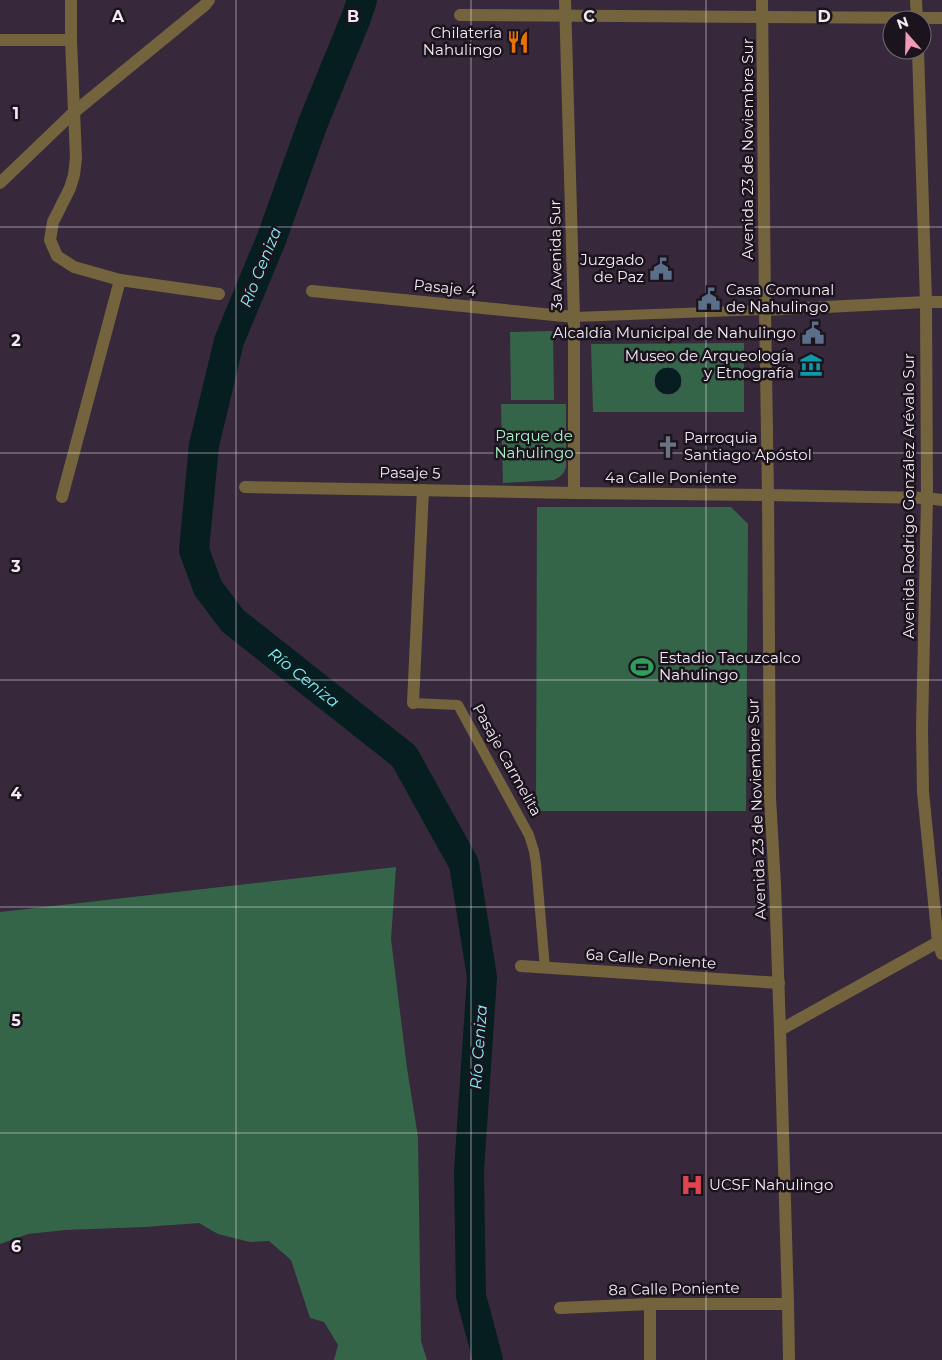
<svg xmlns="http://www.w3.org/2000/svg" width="942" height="1360" font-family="Montserrat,sans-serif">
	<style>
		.green { fill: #346549 }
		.water { fill: #071e20; stroke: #4e5b60 }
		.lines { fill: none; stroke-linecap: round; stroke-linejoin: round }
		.river { stroke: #071e20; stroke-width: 30 }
		.pedestrian { stroke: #74643d; stroke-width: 10 }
		.minor { stroke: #74643d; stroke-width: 12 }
		.grid { fill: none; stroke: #f2e9f5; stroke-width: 1; stroke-opacity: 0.55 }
		.labels { text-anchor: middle; stroke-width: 5; stroke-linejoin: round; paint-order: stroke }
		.poi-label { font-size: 15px; fill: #f2e9f5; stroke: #1b141d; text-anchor: end }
		.street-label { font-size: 15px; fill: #f2e9f5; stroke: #1b141d }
		.park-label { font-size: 15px; fill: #a6f4c4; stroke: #1b141d }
		.water-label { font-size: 16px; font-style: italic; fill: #85f2fa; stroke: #1b141d }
		.grid-label { font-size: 16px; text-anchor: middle; font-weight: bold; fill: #f2e9f5; stroke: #1b141d; stroke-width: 5; stroke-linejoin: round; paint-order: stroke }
	</style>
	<rect width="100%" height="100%" fill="#37293b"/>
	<g class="green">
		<path d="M 553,331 L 554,400 L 511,400 L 510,332 Z"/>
		<path d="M 744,343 L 744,412 L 593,412 L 591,344 Z"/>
		<path d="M 501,404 L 566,404 L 566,467 C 564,474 560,477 554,480 L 503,483 Z"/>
		<path d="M 537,507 L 731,507 L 748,524 L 746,811 L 536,811 Z"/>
		<path d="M 396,867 L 391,939 L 407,1068 L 418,1137 L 421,1341 L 427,1360 L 334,1360 L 338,1345 L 324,1322 L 310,1318 L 291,1260 L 269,1241 L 250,1242 L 218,1234 L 199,1223 L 145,1227 L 65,1230 L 28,1234 L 0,1244 L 0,912 Z"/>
	</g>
	<circle class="water" cx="668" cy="381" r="14"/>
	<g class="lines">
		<path class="river" id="s1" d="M 362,0 L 356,18 L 313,123 L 271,240 L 229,341 L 204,445 L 194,550 L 208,588 L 233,621 L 404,756 L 464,864 L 482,977 L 469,1171 L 471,1296 L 488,1360"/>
		<g class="pedestrian">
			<path d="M 574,317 L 765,310"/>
			<path d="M 413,703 L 458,705 L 529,835 L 534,851 L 536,864 L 545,968"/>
		</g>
		<g class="minor">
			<path d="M 565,0 L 574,317 L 574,493"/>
			<path d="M 762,0 L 765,310 L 768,495 L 770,798 L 775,885 L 780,1030 L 788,1304 L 789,1360"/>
			<path d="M 916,0 L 917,20"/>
			<path d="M 460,15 L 942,18"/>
			<path d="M 0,40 L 71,40"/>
			<path d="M 918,50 L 926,302 L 927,498 L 922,729 L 923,792 L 938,942 L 942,954"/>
			<path d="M 0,183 L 73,113 L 205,5 L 209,0"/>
			<path d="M 120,280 L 219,294"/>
			<path d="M 312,291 L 574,317"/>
			<path d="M 765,310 L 926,302 L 942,302"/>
			<path d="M 245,487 L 574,493 L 768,495 L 927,498 L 942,500"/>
			<path d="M 62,497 L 120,280 L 74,267 L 57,256 L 50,240 L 53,222 L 70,188 L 74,175 L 76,158 L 71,40 L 71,0"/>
			<path d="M 413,703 L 423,490"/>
			<path d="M 521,966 L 779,983"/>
			<path d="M 780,1030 L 938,942"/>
			<path d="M 560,1308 L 650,1304 L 788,1304"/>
			<path d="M 650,1360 L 650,1304"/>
		</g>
	</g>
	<path class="grid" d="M 236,0 L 236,1360M 471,0 L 471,1360M 706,0 L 706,1360M 0,227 L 942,227M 0,453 L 942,453M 0,680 L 942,680M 0,907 L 942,907M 0,1133 L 942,1133"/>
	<defs>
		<symbol id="restaurant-bare" viewBox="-9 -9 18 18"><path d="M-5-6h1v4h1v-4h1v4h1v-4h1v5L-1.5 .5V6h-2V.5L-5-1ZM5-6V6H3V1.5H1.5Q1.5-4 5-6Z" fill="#e8710a" stroke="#1b141d" stroke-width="2.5" paint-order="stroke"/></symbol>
		<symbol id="civic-bare" viewBox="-9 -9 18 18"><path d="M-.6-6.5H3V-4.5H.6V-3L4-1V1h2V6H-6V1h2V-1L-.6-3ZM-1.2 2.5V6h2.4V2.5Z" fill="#5c6f8a" stroke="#1b141d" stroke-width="2.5" paint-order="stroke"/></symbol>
		<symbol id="museum-bare" viewBox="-9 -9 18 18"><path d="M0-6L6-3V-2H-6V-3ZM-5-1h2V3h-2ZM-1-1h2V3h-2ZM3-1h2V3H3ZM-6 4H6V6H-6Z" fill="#0f9aa8" stroke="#1b141d" stroke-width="2.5" paint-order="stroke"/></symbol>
		<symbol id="church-bare" viewBox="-9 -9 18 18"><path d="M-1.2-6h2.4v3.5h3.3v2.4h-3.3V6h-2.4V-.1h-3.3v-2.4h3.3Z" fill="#6b7280" stroke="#1b141d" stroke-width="2.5" paint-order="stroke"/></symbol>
		<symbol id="stadium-bare" viewBox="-9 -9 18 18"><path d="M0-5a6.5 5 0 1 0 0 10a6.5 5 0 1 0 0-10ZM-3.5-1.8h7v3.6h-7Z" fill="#2e9e5b" stroke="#1b141d" stroke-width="2.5" paint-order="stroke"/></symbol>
		<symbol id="hospital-bare" viewBox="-9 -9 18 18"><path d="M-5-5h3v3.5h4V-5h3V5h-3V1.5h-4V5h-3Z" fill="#e0444e" stroke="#1b141d" stroke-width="2.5" paint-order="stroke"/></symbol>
	</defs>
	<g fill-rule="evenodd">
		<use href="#restaurant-bare" x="502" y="26" width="32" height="32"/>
		<use href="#civic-bare" x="645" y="253" width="32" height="32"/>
		<use href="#civic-bare" x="693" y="283" width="32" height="32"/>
		<use href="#civic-bare" x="797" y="317" width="32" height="32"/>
		<use href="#museum-bare" x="795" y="349" width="32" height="32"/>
		<use href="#church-bare" x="652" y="431" width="32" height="32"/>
		<use href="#stadium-bare" x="626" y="651" width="32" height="32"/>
		<use href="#hospital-bare" x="676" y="1169" width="32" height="32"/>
	</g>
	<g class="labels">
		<g class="poi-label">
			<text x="502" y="38">Chilatería<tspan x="502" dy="17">Nahulingo</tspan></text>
			<text x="644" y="265">Juzgado<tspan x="644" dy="17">de Paz</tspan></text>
			<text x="726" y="295" text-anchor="start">Casa Comunal<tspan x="726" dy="17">de Nahulingo</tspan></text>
			<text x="796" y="338">Alcaldía Municipal de Nahulingo</text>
			<text x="794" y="361">Museo de Arqueología<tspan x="794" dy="17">y Etnografía</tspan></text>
			<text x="684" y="443" text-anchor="start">Parroquia<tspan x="684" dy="17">Santiago Apóstol</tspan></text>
			<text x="659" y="663" text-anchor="start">Estadio Tacuzcalco<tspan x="659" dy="17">Nahulingo</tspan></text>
			<text x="709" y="1190" text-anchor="start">UCSF Nahulingo</text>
		</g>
		<g class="street-label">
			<text transform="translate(748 149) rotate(-90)" y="5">Avenida 23 de Noviembre Sur</text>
			<text transform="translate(556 255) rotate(-91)" y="5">3a Avenida Sur</text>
			<text transform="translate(445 288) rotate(6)" y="5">Pasaje 4</text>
			<text transform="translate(410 473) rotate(1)" y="5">Pasaje 5</text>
			<text x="671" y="483">4a Calle Poniente</text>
			<text transform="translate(909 496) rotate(-90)" y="5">Avenida Rodrigo González Arévalo Sur</text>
			<text transform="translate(507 760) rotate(61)" y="5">Pasaje Carmelita</text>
			<text transform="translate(757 809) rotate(-92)" y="5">Avenida 23 de Noviembre Sur</text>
			<text transform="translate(651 959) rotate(4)" y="5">6a Calle Poniente</text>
			<text transform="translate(674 1289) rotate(-1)" y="5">8a Calle Poniente</text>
		</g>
		<g class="park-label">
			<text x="534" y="441">Parque de<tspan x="534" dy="17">Nahulingo</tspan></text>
		</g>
		<g class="water-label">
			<text transform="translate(260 267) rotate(-68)" y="6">Río Ceniza</text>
			<text dy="6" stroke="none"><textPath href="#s1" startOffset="751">Río Ceniza</textPath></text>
			<text transform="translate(478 1047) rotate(-86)" y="6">Río Ceniza</text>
		</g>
	</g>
	<g class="grid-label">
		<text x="118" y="22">A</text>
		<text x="353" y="22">B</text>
		<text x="589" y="22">C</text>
		<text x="824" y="22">D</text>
		<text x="16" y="119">1</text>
		<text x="16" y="346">2</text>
		<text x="16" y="572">3</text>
		<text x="16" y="799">4</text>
		<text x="16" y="1026">5</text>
		<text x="16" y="1252">6</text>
	</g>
	<g transform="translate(907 35) rotate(340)"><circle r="24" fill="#1b141d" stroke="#716973"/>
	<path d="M0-4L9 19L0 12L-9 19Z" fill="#f09ab5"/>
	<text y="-8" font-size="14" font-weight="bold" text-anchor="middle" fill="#f2e9f5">N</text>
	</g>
</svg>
